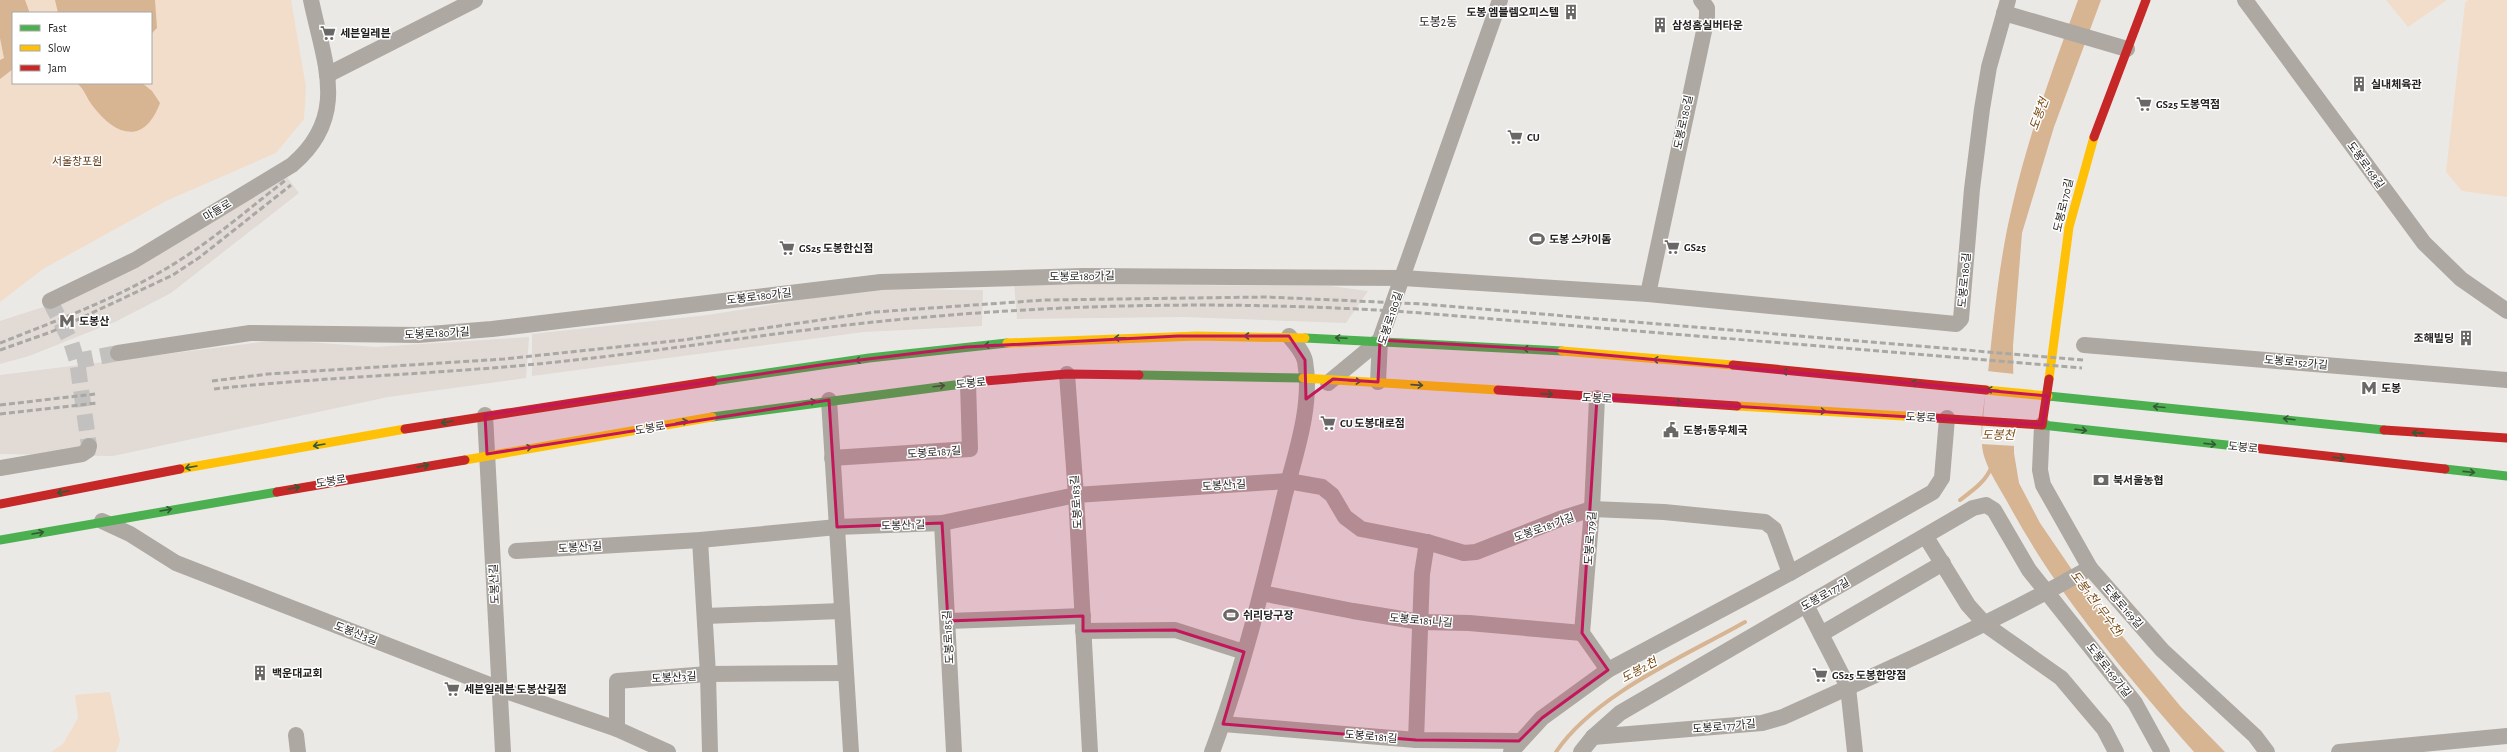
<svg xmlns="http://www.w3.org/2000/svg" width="2507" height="752" font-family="'Alegreya Sans','Noto Sans KR',sans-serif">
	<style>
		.built { fill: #e1dad5 }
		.green { fill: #f2ddca; fill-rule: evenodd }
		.water { fill: #d7b492 }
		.pier { fill: #ebe9e6 }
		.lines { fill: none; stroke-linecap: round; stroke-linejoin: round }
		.stream { stroke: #d7b492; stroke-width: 4 }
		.street-tunnel { stroke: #c3c1bf; stroke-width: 16; stroke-dasharray: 16 8; stroke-linecap: butt }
		.street { stroke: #aea8a2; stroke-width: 16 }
		.fast { stroke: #4caf50; stroke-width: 9 }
		.slow { stroke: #ffc107; stroke-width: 9 }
		.jam { stroke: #c62828; stroke-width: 9 }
		.rail { stroke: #aaa8a4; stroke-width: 3; stroke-dasharray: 6 3; stroke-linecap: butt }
		.oneway { stroke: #345a34 }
		.marked { fill: #c2185b; fill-opacity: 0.2; stroke: #c2185b; stroke-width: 3; stroke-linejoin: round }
		.labels { text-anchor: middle; stroke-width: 3; stroke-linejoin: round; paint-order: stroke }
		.poi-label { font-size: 11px; font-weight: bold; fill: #242221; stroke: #fff; text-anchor: start }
		.street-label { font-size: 11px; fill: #242221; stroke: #fff }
		.park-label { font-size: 11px; fill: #613e1b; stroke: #fff }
		.neighbourhood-label { font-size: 12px; fill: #242221; stroke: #fff }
		.water-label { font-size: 12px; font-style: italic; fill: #794912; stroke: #fff }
	</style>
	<rect width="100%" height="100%" fill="#ebe9e6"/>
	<g class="built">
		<path d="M 284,173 L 299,193 L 171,293 L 117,321 L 29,356 L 0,364 L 0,321 L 71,298 Z"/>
		<path d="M 1014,284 L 1330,286 L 1368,291 L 1346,323 L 1183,317 L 1017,319 Z"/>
		<path d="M 868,289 L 983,290 L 982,326 L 864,332 L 532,376 L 532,334 L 708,315 Z"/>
		<path d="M 529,337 L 526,378 L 388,397 L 113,456 L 0,454 L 0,375 L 277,340 L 376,347 Z"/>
	</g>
	<g class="green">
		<path d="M 0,0 L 291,0 L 306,87 L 304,119 L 276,153 L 166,201 L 43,269 L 0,302 ZM 13,13 L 151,13 L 151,83 L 13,83 Z"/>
		<path d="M 2386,0 L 2447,0 L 2408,27 Z"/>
		<path d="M 2468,0 L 2507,0 L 2507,197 L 2462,191 L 2446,172 L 2465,3 Z"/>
		<path d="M 110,692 L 120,741 L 116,752 L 51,752 L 63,744 L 78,718 L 75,695 Z"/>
	</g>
	<g class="water">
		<path d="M 0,0 L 25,0 L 29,11 L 29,13 L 13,13 L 13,69 L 0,79 L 0,60 L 4,58 L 0,38 Z"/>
		<path d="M 55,0 L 155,0 L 157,28 L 151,34 L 151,13 L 58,13 Z"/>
		<path d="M 2078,0 L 2101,0 L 2054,127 L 2022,233 L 2013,346 L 2014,453 L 2019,483 L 2040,523 L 2094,602 L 2181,707 L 2225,752 L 2194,752 C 2127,675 2058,596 2009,505 C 2001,490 1989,473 1984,456 C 1977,431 1986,398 1988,373 C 1994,318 1999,261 2012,207 C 2028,137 2053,67 2078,0 Z"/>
		<path d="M 77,83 L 142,83 L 152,91 L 160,103 C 144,146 115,136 92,105 C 86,97 85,90 77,83 Z"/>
	</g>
	<path class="pier" d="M 1987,371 L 2015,374 L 2016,446 L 1981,444 Z"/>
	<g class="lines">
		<g class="stream">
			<path d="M 1960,500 C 1972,491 1988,480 1992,465"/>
			<path d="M 1556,752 C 1595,694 1685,656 1745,622"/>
		</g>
		<g class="street-tunnel">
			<path d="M 50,301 L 71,342 L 77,361 L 89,446"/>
			<path d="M 77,361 L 118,353"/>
		</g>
		<g class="street">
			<path d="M 2245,0 L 2424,243 L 2461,279 L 2507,311"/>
			<path d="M 2004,13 L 2127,49"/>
			<path d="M 327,75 L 475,0"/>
			<path d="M 1648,294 L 1707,17 L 1707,8 L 1701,0"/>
			<path d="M 50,301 L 135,260 L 292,165 C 350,116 324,63 311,0"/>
			<path d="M 2084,345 L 2507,380"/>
			<path d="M 118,353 L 250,333 L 418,335 L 492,329 L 881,282 L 1083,276 L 1403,278 L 1648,294 L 1956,324 L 1961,319 L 1972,189 L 1982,109 L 1989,67 L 2008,0"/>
			<path d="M 1067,374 L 1076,495 L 1090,752"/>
			<path d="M 1378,382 L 1380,340 L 1500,0"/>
			<path d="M 1328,383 L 1380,340"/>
			<path d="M 1597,398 L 1592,509 L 1582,633 L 1608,670"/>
			<path d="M 829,400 L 851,752"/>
			<path d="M 485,415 L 503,752"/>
			<path d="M 2042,425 L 2040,470 L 2043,485 L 2090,568 L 2162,650 L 2255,736 L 2267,752"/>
			<path d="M 832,458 L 970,449 L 968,383"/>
			<path d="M 0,468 L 82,454 L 88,450 L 89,446"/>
			<path d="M 102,521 L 130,534 L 176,563 L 500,689 L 617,729 L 668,752"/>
			<path d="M 942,523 L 954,752"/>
			<path d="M 1926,537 L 1968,605 L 1986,625 L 2061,678 L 2104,729 L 2116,752"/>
			<path d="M 700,540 L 708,674 L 710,752"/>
			<path d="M 516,551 L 700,540 L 837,527 L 942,523 L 1076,495 L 1288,481 L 1322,487 L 1332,495 L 1345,517 L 1361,529 L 1427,542 L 1464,553 L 1476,552 L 1560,519 L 1592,509 L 1664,512 L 1765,522 L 1774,529 L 1790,573"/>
			<path d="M 1261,593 L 1353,611 L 1421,622 L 1469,623 L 1582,633"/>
			<path d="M 1806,605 L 1848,687 L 1855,752"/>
			<path d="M 705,616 L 841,611"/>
			<path d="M 948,621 L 1083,616"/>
			<path d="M 1083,631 L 1175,630 L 1244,652"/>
			<path d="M 1821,634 L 1943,563"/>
			<path d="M 1223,724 L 1416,740 L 1519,741"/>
			<path d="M 617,729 L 617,681 L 708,674 L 845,673"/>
			<path d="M 296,735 L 298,752"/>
			<path d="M 1593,737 L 1762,723 L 1783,717 C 1887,670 1991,624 2090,568"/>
			<path d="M 1416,740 L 1422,574 L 1427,542"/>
			<path d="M 1212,752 C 1243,670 1264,583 1284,498 C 1295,455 1313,406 1305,361 C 1303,352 1295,343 1289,336"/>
			<path d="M 1511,752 L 1542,718 L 1608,670 L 1790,573 L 1933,492 L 1942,478 L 1947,418"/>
			<path d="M 1581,752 L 1593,737 L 1620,713 L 1973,508 L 1986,505 L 1994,510 L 2029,570 L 2135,703 L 2162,752"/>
			<path d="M 2339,752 L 2507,736"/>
		</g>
		<g class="fast">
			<path d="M 1305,338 L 1562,351"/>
			<path d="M 1139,375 L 1303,378"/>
			<path d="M 713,381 L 869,358 L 1007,343"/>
			<path d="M 2048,396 L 2384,430"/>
			<path d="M 712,417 L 985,381"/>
			<path d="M 2042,425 L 2245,447"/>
			<path d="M 2445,469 L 2507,476"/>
			<path d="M 0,540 L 277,492"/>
		</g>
		<g class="slow">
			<path d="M 1007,343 L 1197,336 L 1305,338"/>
			<path d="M 1562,351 L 1733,365"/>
			<path d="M 1303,378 L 1498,390"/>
			<path d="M 2049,379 L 2069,227 L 2094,137"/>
			<path d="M 1986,390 L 2048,396"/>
			<path d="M 1737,406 L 1920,417"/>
			<path d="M 465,460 L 712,417"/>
			<path d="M 180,469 L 405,429"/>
		</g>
		<g class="jam">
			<path d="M 2094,137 L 2146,0"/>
			<path d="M 1733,365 L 1986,390"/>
			<path d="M 985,381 L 1067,374 L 1139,375"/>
			<path d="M 1498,390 L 1737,406"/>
			<path d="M 1920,417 L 2042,425 L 2049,379"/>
			<path d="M 405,429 L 713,381"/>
			<path d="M 2384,430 L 2507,438"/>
			<path d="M 2245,447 L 2445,469"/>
			<path d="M 277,492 L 465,460"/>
			<path d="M 0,504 L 180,469"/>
		</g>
		<g class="rail">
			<path d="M 0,343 C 66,317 137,291 195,250 C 227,228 256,203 287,179"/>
			<path d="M 0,350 L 51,332 L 173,275 L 200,257 L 291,185"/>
			<path d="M 212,381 L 268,374 L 504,359 L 683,340 L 875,312 L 1045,300 L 1267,297 L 1423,304 L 2083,360"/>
			<path d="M 214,389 C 331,376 449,374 566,361 C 669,350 771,333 874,322 C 1057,303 1240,300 1422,313 L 2082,368"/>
			<path d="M 0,405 L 95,394"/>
			<path d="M 0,414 L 97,403"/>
		</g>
	</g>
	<defs><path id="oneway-shaft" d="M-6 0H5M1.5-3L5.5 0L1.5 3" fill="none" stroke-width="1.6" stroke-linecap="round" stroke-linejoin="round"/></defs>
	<g class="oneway">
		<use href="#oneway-shaft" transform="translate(1250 336) rotate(-180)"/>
		<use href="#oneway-shaft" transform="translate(1120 338) rotate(178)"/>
		<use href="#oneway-shaft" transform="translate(1341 338) rotate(-177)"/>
		<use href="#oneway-shaft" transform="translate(990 345) rotate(176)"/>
		<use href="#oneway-shaft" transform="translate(1529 349) rotate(-177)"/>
		<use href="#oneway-shaft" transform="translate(861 360) rotate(173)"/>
		<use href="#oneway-shaft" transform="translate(1659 360) rotate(-175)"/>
		<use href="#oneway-shaft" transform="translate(1788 372) rotate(-175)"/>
		<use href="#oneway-shaft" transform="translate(1355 381) rotate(3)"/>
		<use href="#oneway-shaft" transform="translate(1917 383) rotate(-175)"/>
		<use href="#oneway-shaft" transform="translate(1417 385) rotate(4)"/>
		<use href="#oneway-shaft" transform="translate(939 386) rotate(-7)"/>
		<use href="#oneway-shaft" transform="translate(1993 390) rotate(-174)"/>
		<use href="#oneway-shaft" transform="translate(1547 394) rotate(4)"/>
		<use href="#oneway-shaft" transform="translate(810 402) rotate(-8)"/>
		<use href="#oneway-shaft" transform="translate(1676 402) rotate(3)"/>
		<use href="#oneway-shaft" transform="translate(2159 407) rotate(-175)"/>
		<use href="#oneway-shaft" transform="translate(1820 411) rotate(3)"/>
		<use href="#oneway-shaft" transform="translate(2289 419) rotate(-173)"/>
		<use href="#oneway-shaft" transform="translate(447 422) rotate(170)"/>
		<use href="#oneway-shaft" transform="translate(682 422) rotate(-10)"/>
		<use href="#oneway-shaft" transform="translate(2081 430) rotate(7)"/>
		<use href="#oneway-shaft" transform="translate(2418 433) rotate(-176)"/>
		<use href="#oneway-shaft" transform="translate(2210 444) rotate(6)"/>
		<use href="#oneway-shaft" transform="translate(319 445) rotate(170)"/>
		<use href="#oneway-shaft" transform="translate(526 448) rotate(-9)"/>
		<use href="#oneway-shaft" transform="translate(2339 458) rotate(6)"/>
		<use href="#oneway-shaft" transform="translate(423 466) rotate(-10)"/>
		<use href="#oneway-shaft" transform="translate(191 467) rotate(170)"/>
		<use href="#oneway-shaft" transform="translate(2469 472) rotate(6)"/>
		<use href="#oneway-shaft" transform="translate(294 488) rotate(-10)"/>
		<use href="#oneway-shaft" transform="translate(63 492) rotate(168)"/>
		<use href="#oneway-shaft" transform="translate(166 510) rotate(-10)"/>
		<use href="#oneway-shaft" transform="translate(38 533) rotate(-10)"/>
	</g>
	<path class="marked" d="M 1178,336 L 1289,336 L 1305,360 L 1306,399 L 1333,379 L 1378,382 L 1380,340 L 1551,350 L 2048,396 L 2042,425 L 1597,398 L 1582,633 L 1608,670 L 1542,718 L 1519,741 L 1416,740 L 1223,724 L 1244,652 L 1175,630 L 1083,631 L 1083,616 L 948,621 L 942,523 L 837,527 L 829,400 L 487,454 L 485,415 L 827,364 L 966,347 Z"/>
	<defs>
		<symbol id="building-bare" viewBox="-9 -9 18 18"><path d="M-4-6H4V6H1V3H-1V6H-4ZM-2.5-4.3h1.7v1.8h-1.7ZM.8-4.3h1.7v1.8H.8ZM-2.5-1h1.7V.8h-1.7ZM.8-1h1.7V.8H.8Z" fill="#6a6866" stroke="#fff" stroke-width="2.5" paint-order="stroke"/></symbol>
		<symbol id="supermarket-bare" viewBox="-9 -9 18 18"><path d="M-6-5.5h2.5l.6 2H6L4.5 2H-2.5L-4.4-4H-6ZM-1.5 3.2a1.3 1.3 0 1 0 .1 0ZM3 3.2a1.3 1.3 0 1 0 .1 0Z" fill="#6a6866" stroke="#fff" stroke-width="2.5" paint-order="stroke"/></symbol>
		<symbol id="stadium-bare" viewBox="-9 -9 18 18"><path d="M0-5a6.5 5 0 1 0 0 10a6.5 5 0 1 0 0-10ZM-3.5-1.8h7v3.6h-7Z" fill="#6a6866" stroke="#fff" stroke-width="2.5" paint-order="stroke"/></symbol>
		<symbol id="metro-bare" viewBox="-9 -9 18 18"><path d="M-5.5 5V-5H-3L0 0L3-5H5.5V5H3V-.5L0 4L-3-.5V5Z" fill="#6a6866" stroke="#fff" stroke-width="2.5" paint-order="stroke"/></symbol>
		<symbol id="civic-bare" viewBox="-9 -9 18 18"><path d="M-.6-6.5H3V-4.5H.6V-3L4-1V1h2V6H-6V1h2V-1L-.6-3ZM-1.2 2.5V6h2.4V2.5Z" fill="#6a6866" stroke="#fff" stroke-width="2.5" paint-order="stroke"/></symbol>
		<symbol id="bank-bare" viewBox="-9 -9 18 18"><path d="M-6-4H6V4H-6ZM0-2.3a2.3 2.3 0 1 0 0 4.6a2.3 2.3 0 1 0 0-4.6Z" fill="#6a6866" stroke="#fff" stroke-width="2.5" paint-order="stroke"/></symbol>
	</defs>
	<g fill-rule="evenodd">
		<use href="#building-bare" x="1560" y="1" width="22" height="22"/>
		<use href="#building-bare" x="1649" y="14" width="22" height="22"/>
		<use href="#supermarket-bare" x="317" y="22" width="22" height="22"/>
		<use href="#building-bare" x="2348" y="73" width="22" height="22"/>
		<use href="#supermarket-bare" x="2133" y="93" width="22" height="22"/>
		<use href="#supermarket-bare" x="1504" y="126" width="22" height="22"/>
		<use href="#stadium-bare" x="1526" y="228" width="22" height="22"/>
		<use href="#supermarket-bare" x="1661" y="236" width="22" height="22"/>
		<use href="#supermarket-bare" x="776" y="237" width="22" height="22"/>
		<use href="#metro-bare" x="56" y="310" width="22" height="22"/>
		<use href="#building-bare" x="2455" y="327" width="22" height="22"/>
		<use href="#metro-bare" x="2358" y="377" width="22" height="22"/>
		<use href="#supermarket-bare" x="1317" y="412" width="22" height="22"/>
		<use href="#civic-bare" x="1660" y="419" width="22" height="22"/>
		<use href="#bank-bare" x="2090" y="469" width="22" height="22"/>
		<use href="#stadium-bare" x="1220" y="604" width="22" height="22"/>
		<use href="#building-bare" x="249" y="662" width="22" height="22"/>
		<use href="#supermarket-bare" x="1809" y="664" width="22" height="22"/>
		<use href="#supermarket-bare" x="441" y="678" width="22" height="22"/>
	</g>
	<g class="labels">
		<g class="poi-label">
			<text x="1559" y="16" text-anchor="end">도봉 엠블렘오피스텔</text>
			<text x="1672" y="29">삼성홈실버타운</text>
			<text x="340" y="37">세븐일레븐</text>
			<text x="2371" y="88">실내체육관</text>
			<text x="2156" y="108">GS25 도봉역점</text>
			<text x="1527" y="141">CU</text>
			<text x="1549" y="243">도봉 스카이돔</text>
			<text x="1684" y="251">GS25</text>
			<text x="799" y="252">GS25 도봉한신점</text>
			<text x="79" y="325">도봉산</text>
			<text x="2454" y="342" text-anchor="end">조해빌딩</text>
			<text x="2381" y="392">도봉</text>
			<text x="1340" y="427">CU 도봉대로점</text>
			<text x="1683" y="434">도봉1동우체국</text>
			<text x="2113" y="484">북서울농협</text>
			<text x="1243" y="619">쉬리당구장</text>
			<text x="272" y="677">백운대교회</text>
			<text x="1832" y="679">GS25 도봉한양점</text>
			<text x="464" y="693">세븐일레븐 도봉산길점</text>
		</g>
		<g class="street-label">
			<text transform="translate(1683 122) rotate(-78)" y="4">도봉로180길</text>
			<text transform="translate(2366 165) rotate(54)" y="4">도봉로168길</text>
			<text transform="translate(2063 205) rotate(-77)" y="4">도봉로170길</text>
			<text transform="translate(217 210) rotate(-31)" y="4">마들로</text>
			<text transform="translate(1082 276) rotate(-1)" y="4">도봉로180가길</text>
			<text transform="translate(1964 280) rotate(-85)" y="4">도봉로180길</text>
			<text transform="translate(759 296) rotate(-7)" y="4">도봉로180가길</text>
			<text transform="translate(1390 318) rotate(-72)" y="4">도봉로180길</text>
			<text transform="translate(437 333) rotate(-3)" y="4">도봉로180가길</text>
			<text transform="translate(2296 362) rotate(5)" y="4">도봉로152가길</text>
			<text transform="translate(971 383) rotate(-6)" y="4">도봉로</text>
			<text transform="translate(1597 398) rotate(4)" y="4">도봉로</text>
			<text transform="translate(1921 417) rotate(3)" y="4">도봉로</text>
			<text transform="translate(650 428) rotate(-10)" y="4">도봉로</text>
			<text transform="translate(2243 447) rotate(6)" y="4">도봉로</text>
			<text transform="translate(934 452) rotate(-4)" y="4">도봉로187길</text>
			<text transform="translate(331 481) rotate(-10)" y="4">도봉로</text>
			<text transform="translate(1224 485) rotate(-4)" y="4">도봉산1길</text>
			<text transform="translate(1076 502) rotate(-94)" y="4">도봉로183길</text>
			<text transform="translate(903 525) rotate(-2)" y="4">도봉산1길</text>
			<text transform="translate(1544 527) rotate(-20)" y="4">도봉로181가길</text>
			<text transform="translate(1590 538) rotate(-86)" y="4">도봉로179길</text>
			<text transform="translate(580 547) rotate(-4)" y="4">도봉산1길</text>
			<text transform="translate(494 584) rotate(-93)" y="4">도봉산길</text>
			<text transform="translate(1825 594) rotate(-30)" y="4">도봉로177길</text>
			<text transform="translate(2123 606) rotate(49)" y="4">도봉로169길</text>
			<text transform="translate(1421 620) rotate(5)" y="4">도봉로181나길</text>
			<text transform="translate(356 633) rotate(21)" y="4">도봉산3길</text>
			<text transform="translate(948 637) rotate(-93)" y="4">도봉로185길</text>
			<text transform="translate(2109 670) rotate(52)" y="4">도봉로169가길</text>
			<text transform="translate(674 677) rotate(-4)" y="4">도봉산3길</text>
			<text transform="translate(1724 726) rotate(-5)" y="4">도봉로177가길</text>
			<text transform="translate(1371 736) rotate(5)" y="4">도봉로181길</text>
		</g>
		<g class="park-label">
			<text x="77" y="165">서울창포원</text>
		</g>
		<g class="neighbourhood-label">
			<text x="1438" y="26">도봉2동</text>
		</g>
		<g class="water-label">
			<text transform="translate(2039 114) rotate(-70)" y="4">도봉천</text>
			<text x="1998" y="439">도봉천</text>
			<text transform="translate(2097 604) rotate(53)" y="4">도봉1천 (무수천)</text>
			<text transform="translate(1639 670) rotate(-29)" y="4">도봉2천</text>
		</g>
	</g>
	<rect x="12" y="12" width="140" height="72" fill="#ffffff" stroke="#a7a7a6"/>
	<rect x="20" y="25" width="20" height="6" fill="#4caf50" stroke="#a7a7a6"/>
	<text x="48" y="32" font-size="12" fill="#242221">Fast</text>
	<rect x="20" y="45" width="20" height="6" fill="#ffc107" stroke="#a7a7a6"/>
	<text x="48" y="52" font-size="12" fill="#242221">Slow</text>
	<rect x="20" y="65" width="20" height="6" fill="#c62828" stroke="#a7a7a6"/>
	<text x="48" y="72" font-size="12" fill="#242221">Jam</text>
</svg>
